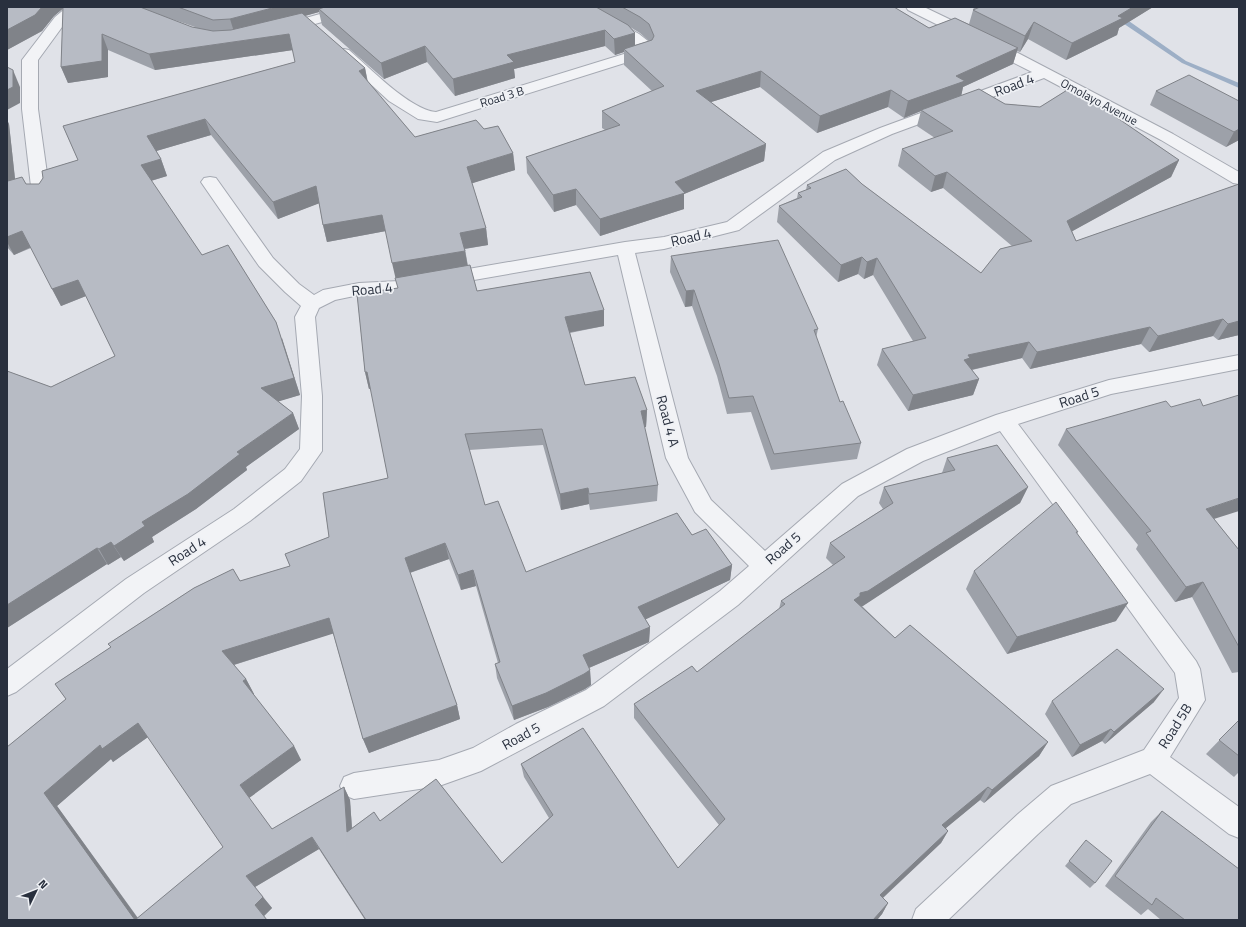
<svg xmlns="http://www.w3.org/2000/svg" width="1246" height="927" font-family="'Titillium Web',sans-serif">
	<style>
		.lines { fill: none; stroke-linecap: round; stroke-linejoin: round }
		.stream { fill: #9dafc6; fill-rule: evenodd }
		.street-casing { stroke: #a5a9b2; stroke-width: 2 }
		.street { fill: #f2f3f6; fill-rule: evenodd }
		.wall { fill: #9da1a9; fill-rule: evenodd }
		.shaded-wall { fill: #808389 }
		.building { fill: #b7bbc4; stroke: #808389 }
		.labels { text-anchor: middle; stroke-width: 3.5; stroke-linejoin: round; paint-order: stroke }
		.far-street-label { font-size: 12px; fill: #29303e; stroke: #eff1f5 }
		.street-label { font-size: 14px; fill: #29303e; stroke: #eff1f5 }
	</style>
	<rect width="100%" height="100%" fill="#e0e2e8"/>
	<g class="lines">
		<path class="stream" d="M 1099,7 L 1107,7 L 1116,12 L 1186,61 L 1239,83 L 1239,88 L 1182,63 Z"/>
		<defs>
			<g id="street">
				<path d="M 67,7 L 83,7 L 65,23 L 38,60 L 38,109 L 50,195 L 47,199 L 41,200 L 35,199 L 32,195 L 22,109 L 22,60 L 55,17 Z"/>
				<path d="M 345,7 L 368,7 L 366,10 L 282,33 L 277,32 L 275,29 L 277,26 Z"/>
				<path d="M 575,7 L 592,7 L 639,34 L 648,41 L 652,52 L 650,55 L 437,122 L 418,119 L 389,101 L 337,53 L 339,50 L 344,49 L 349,50 C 369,67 410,110 436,112 L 637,50 L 636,46 L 629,40 L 577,10 Z"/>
				<path d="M 906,7 L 924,7 L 999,43 L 1173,134 L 1239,172 L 1239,184 L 1233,183 L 1161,140 L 1044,78 L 892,134 L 835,160 L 739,230 L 664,249 L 635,253 L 688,458 L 711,500 L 765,551 L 842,484 L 907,449 L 996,415 L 1109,380 L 1239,355 L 1239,369 L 1111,394 L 1018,424 L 1196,661 L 1200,669 L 1205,700 L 1170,757 L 1239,807 L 1239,838 L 1229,834 L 1150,774 L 1071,804 L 1038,834 L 948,920 L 912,920 L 916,909 L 1018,814 L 1051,786 L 1144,750 L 1179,698 L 1175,673 L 1000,431 L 923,461 L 858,496 L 738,605 L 604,706 L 481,771 L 439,786 L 354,799 L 344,795 L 340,786 L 344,777 L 354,773 L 439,760 L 473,748 L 516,724 L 586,690 L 720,591 L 749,566 L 695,512 L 666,458 L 618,255 L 399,293 L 359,295 L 335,300 L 319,308 L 315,317 L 322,396 L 322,451 L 301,481 L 250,521 L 144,593 L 16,692 L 7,696 L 7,669 L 126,579 L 234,509 L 285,469 L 300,449 L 302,396 L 295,317 L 301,306 L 285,292 L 259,266 L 201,182 L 204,178 L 210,177 L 216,178 L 273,258 L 299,284 L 314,295 L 323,290 L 359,283 L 399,281 L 625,242 L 664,237 L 727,222 L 823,152 L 880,128 L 1032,72 L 908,10 Z"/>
			</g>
		</defs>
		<use href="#street" class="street-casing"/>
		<use href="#street" class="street"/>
	</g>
	<g class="wall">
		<path d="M 7,7 L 894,7 L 929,28 L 955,18 L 969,24 L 974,7 L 1153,7 L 1119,28 L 1117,35 L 1066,60 L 1028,39 L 1020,52 L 1017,51 L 1013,64 L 963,87 L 961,96 L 979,89 L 1005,104 L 1040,107 L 1072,87 L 1179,160 L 1171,177 L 1072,231 L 1076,241 L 1239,184 L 1239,335 L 1218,340 L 1213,336 L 1149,352 L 1141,344 L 1030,369 L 1022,358 L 972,370 L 979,379 L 973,395 L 908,411 L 877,365 L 882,349 L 913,341 L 873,275 L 864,279 L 858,274 L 838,282 L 777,222 L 779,206 L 797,198 L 798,193 L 806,190 L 807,185 L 846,169 L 862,184 L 981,273 L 1000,249 L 1012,246 L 943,188 L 931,192 L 898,166 L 902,149 L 935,138 L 917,126 L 921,111 L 904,118 L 888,107 L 817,133 L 760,87 L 711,102 L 766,144 L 764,161 L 684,194 L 684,209 L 600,236 L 576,205 L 554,212 L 527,173 L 526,157 L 605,130 L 602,128 L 602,111 L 652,91 L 624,65 L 624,52 L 615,55 L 605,46 L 514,69 L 515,78 L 455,96 L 427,62 L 384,79 L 322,25 L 319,12 L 305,16 L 365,68 L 368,82 L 415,137 L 476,120 L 484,129 L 498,126 L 513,153 L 515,170 L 472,183 L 486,228 L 488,245 L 465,249 L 468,266 L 470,265 L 477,291 L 590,272 L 604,310 L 604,326 L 570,333 L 585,385 L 635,377 L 647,410 L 646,427 L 644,427 L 658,485 L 657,501 L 590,510 L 589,504 L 561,510 L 543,445 L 469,450 L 485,505 L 498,501 L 526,572 L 677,513 L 692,535 L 706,529 L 732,565 L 730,580 L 645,619 L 650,627 L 649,642 L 589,668 L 590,670 L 591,685 L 585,689 L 548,707 L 514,720 L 497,678 L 495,664 L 498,663 L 476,586 L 461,590 L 449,559 L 410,573 L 457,705 L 460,719 L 369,753 L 363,739 L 333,633 L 234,665 L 246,679 L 254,694 L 253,694 L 294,746 L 301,760 L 249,798 L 272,829 L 344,787 L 350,800 L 352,828 L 374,812 L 380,821 L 436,779 L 502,863 L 549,818 L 524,777 L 521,764 L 583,728 L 678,868 L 719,825 L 634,718 L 634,704 L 692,666 L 697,672 L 779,609 L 781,601 L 833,565 L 826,558 L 830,543 L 883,509 L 879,503 L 884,487 L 942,473 L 947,458 L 997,445 L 1028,487 L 1020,503 L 862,606 L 895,638 L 910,625 L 1048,742 L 1039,756 L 984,803 L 980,800 L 946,828 L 948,831 L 941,843 L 883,898 L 888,903 L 882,914 L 877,920 L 365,920 L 319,849 L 255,887 L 272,908 L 264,916 L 267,920 L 7,920 L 7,747 L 66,699 L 55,684 L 111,647 L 108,644 L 194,588 L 233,569 L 240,581 L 290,566 L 285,554 L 329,537 L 323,493 L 388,478 L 371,388 L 369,389 L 365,372 L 357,294 L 398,288 L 386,231 L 327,242 L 323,225 L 319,203 L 278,219 L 211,135 L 156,151 L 161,159 L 167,176 L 151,181 L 202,255 L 228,245 L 276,322 L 300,395 L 278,401 L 293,413 L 299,429 L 246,467 L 247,470 L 196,509 L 152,537 L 154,542 L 124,561 L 121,557 L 108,565 L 107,564 L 7,628 L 7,371 L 51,387 L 115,356 L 86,296 L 61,306 L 31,248 L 14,255 L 7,247 L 7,120 L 9,124 L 15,179 L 22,177 L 26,184 L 39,184 L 43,178 L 42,171 L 78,160 L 63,126 L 295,62 L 293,50 L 155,70 L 108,50 L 108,77 L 68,83 L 61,67 L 63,8 L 54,16 L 42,31 L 7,50 ZM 166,17 L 195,27 L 192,27 ZM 630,27 L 640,33 L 649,41 L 635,45 L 635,33 ZM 148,737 L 223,847 L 138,918 L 57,806 L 111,759 L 113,762 Z"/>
		<path d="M 1156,91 L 1239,101 L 1239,140 L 1226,147 L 1150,105 Z"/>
		<path d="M 671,256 L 818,329 L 816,338 L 840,402 L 861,443 L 857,459 L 771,470 L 751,412 L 727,414 L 717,376 L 692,306 L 685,307 L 670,272 Z"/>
		<path d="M 1066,429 L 1214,519 L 1239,550 L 1239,672 L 1232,673 L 1192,597 L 1175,602 L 1136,549 L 1138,545 L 1058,445 Z"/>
		<path d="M 1078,532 L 1077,533 L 1116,621 L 1007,654 L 966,589 L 974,571 Z"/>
		<path d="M 1052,701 L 1154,702 L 1105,744 L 1102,741 L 1072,757 L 1045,714 Z"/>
		<path d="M 1239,720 L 1239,772 L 1234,777 L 1206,754 Z"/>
		<path d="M 1162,811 L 1239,920 L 1161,920 L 1148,909 L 1141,915 L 1105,886 L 1151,822 Z"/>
		<path d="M 1082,846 L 1095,883 L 1090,888 L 1065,866 Z"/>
	</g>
	<g class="shaded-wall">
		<path d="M 42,7 L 65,7 L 54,16 L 42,31 L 7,50 L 7,30 Z"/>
		<path d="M 276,7 L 339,7 L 319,9 L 319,12 L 235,35 L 230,19 Z"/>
		<path d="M 1133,7 L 1153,7 L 1119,28 L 1117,35 L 1066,60 L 1072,43 Z"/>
		<path d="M 1034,22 L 1028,39 L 1020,52 L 1025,36 Z"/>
		<path d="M 605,30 L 605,46 L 514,69 L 515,78 L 455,96 L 453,79 L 507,55 Z"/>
		<path d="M 635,33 L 635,49 L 624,49 L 624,52 L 615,55 L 614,39 Z"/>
		<path d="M 102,34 L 108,50 L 108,77 L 68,83 L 61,67 Z"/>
		<path d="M 289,34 L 293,50 L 155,70 L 149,54 Z"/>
		<path d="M 425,46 L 427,62 L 384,79 L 381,63 Z"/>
		<path d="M 1018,48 L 1013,64 L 963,87 L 961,97 L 921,110 L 921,111 L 904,118 L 908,101 L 956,76 Z"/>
		<path d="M 365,68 L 368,85 L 359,71 Z"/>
		<path d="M 13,70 L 20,87 L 20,103 L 7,110 L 7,90 Z"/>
		<path d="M 761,71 L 760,87 L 695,107 L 696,91 Z"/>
		<path d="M 891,90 L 888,107 L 817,133 L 820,116 Z"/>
		<path d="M 205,119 L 211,135 L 153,152 L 147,136 Z"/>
		<path d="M 7,120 L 9,124 L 17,197 L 8,181 L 7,168 Z"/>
		<path d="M 1239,129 L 1239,140 L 1226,147 L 1234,132 Z"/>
		<path d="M 766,144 L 764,161 L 684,194 L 684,209 L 600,236 L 600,219 L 675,182 Z"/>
		<path d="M 513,153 L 515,170 L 470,184 L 467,167 Z"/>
		<path d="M 161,159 L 167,176 L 147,182 L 141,165 Z"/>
		<path d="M 1179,160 L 1171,177 L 1060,238 L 1067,221 Z"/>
		<path d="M 947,172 L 943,188 L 931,192 L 935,176 Z"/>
		<path d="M 316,186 L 320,203 L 278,219 L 273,202 Z"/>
		<path d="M 576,189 L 576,205 L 554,212 L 553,195 Z"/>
		<path d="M 382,215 L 386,231 L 327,242 L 323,225 Z"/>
		<path d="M 486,228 L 488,245 L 463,249 L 460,233 Z"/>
		<path d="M 22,231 L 31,247 L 14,255 L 7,242 L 7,237 Z"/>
		<path d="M 465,251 L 468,268 L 396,280 L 392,263 Z"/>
		<path d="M 862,257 L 858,274 L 838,282 L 841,265 Z"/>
		<path d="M 877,258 L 873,275 L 864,279 L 867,262 Z"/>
		<path d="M 78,280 L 86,296 L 61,306 L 52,289 Z"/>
		<path d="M 694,290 L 692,306 L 685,307 L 686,291 Z"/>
		<path d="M 604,310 L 604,326 L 566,333 L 565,317 Z"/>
		<path d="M 1223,319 L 1213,336 L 1149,352 L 1158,336 Z"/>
		<path d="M 1239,321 L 1239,335 L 1218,340 L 1228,324 Z"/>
		<path d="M 1150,327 L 1141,344 L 1030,369 L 1037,352 Z"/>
		<path d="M 282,338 L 300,395 L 267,405 L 261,388 Z"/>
		<path d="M 1029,342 L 1022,358 L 966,371 L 964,360 L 968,355 Z"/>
		<path d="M 365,372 L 367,372 L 372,388 L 369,389 Z"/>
		<path d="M 979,379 L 973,395 L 908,411 L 913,395 Z"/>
		<path d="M 647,410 L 646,427 L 640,428 L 641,411 Z"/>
		<path d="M 293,413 L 299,429 L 246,467 L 247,470 L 196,509 L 152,537 L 154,542 L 124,561 L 114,546 L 142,522 L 237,452 Z"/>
		<path d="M 1028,487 L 1020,503 L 863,606 L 856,608 L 854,600 L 860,593 Z"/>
		<path d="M 588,488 L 589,504 L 561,510 L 560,494 Z"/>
		<path d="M 1239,498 L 1239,511 L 1195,525 L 1206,509 Z"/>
		<path d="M 111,542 L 121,557 L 108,565 L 99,549 Z"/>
		<path d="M 445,543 L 449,559 L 409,573 L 405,558 Z"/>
		<path d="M 97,548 L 107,564 L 7,628 L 7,605 Z"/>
		<path d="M 732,565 L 730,580 L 638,623 L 638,607 Z"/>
		<path d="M 473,570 L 476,586 L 461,590 L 458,575 Z"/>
		<path d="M 1203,582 L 1192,597 L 1175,602 L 1186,587 Z"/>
		<path d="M 1128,603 L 1116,621 L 1007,654 L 1017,637 Z"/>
		<path d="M 329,618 L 335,633 L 230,666 L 222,651 Z"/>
		<path d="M 650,627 L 649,642 L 584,670 L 583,655 Z"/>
		<path d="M 590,670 L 591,685 L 585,689 L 548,707 L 514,720 L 512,706 Z"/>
		<path d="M 246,679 L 254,694 L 251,696 L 243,681 Z"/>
		<path d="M 1164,689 L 1154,702 L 1105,744 L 1114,732 Z"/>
		<path d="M 457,705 L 460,719 L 369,753 L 363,739 Z"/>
		<path d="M 138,723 L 148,737 L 113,762 L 111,759 L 57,806 L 139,920 L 135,920 L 44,793 L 100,745 Z"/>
		<path d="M 1111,729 L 1102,741 L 1072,757 L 1080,745 Z"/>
		<path d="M 1048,742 L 1039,756 L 984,803 L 992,790 Z"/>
		<path d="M 294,746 L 301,760 L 249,798 L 240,785 Z"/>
		<path d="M 344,787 L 350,800 L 353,844 L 347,832 Z"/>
		<path d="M 988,787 L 980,800 L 935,837 L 942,825 Z"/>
		<path d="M 948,831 L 941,843 L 874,906 L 880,895 Z"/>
		<path d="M 312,837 L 319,849 L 255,887 L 246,876 Z"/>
		<path d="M 263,897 L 272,908 L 264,916 L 255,905 Z"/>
		<path d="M 888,903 L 882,914 L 877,920 L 873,920 Z"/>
	</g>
	<g class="building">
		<path d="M 7,7 L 42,7 L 35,15 L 7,30 Z"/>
		<path d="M 63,7 L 140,7 L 192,27 L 213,31 L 231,30 L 302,13 L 365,68 L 359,71 L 415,137 L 476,120 L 484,129 L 498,126 L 513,153 L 467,167 L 486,228 L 460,233 L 465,251 L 392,263 L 382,215 L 323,225 L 316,186 L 273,202 L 205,119 L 147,136 L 161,159 L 141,165 L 202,255 L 228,245 L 276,322 L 294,378 L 261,388 L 293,413 L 237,452 L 240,454 L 188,494 L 142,522 L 145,526 L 114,546 L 111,542 L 99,549 L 97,548 L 7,605 L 7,371 L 51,387 L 115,356 L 78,280 L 52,289 L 22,231 L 7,237 L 7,168 L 8,181 L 22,177 L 26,184 L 39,184 L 43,178 L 42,171 L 78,160 L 63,126 L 295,62 L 289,34 L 149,54 L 102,34 L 102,61 L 61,67 Z"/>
		<path d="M 178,7 L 276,7 L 230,19 L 213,20 Z"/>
		<path d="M 325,7 L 596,7 L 628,25 L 635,33 L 614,39 L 605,30 L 507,55 L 514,62 L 453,79 L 425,46 L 381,63 L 319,9 Z"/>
		<path d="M 622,7 L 894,7 L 929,28 L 955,18 L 1018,48 L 956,76 L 965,81 L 908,101 L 891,90 L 820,116 L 761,71 L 696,91 L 766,144 L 675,182 L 685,193 L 600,219 L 576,189 L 553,195 L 526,157 L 620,125 L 602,111 L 664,86 L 624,49 L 652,40 L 654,36 L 649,24 L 640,17 Z"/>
		<path d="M 980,7 L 1133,7 L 1118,16 L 1123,18 L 1072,43 L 1034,22 L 1025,36 L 973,10 Z"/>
		<path d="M 7,67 L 13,70 L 13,87 L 7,90 Z"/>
		<path d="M 1189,75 L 1239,101 L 1239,129 L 1234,132 L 1156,91 Z"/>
		<path d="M 1072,87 L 1179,160 L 1067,221 L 1076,241 L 1239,184 L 1239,321 L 1228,324 L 1223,319 L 1158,336 L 1150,327 L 1037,352 L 1029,342 L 968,355 L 970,358 L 964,360 L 979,379 L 913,395 L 882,349 L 926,338 L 877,258 L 867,262 L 862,257 L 841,265 L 779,206 L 802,197 L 798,193 L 811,188 L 807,185 L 846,169 L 862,184 L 981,273 L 1000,249 L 1032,241 L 947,172 L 935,176 L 902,149 L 953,131 L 921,110 L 979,89 L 1005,104 L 1040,107 Z"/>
		<path d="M 778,240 L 818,329 L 814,330 L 840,402 L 843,401 L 861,443 L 774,454 L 753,396 L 729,398 L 718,360 L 694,290 L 686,291 L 671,256 Z"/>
		<path d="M 470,265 L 477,291 L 590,272 L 604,310 L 565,317 L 585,385 L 635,377 L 647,410 L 641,411 L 658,485 L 589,494 L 588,488 L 560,494 L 542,429 L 465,434 L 485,505 L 498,501 L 526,572 L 677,513 L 692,535 L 706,529 L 732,565 L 638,607 L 650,627 L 583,655 L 590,670 L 584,674 L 546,693 L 512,706 L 495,664 L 500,662 L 473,570 L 458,575 L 445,543 L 405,558 L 457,705 L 363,739 L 329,618 L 222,651 L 246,679 L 243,681 L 294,746 L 240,785 L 272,829 L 344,787 L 347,832 L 374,812 L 380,821 L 436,779 L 502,863 L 553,815 L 521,764 L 583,728 L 678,868 L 725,819 L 634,704 L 692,666 L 697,672 L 785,604 L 781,601 L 845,557 L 830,543 L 893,503 L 884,487 L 955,470 L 947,458 L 997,445 L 1028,487 L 868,591 L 860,593 L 860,596 L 854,600 L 895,638 L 910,625 L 1048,742 L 992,790 L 988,787 L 942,825 L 948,831 L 880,895 L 888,903 L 873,920 L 366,920 L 312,837 L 246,876 L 263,897 L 255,905 L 267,920 L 135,920 L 223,847 L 138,723 L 102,749 L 100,745 L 44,793 L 135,920 L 7,920 L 7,747 L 66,699 L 55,684 L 111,647 L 108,644 L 194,588 L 233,569 L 240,581 L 290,566 L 285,554 L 329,537 L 323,493 L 388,478 L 367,372 L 365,372 L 357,294 L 398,288 L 395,278 Z"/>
		<path d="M 1239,395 L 1239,498 L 1206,509 L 1239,550 L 1239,647 L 1203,582 L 1186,587 L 1146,533 L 1151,531 L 1066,429 L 1166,401 L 1171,407 L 1200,399 L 1203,406 Z"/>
		<path d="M 1056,502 L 1078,532 L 1076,532 L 1128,603 L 1017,637 L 974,571 Z"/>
		<path d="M 1117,649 L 1164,689 L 1114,732 L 1111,729 L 1080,745 L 1052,701 Z"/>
		<path d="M 1239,720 L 1239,756 L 1219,740 Z"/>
		<path d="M 1162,811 L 1239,869 L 1239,920 L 1185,920 L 1156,898 L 1152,905 L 1115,876 Z"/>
		<path d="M 1086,840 L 1112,861 L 1095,883 L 1069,861 Z"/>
	</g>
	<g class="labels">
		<g class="far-street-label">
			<text transform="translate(502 97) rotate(-17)" y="4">Road 3 B</text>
			<text transform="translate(1099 102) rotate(28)" y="4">Omolayo Avenue</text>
		</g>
		<g class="street-label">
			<text transform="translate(1014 85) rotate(-21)" y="5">Road 4</text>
			<text transform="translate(691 237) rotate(-13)" y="5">Road 4</text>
			<text transform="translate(372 289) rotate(-5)" y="5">Road 4</text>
			<text transform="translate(1079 397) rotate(-18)" y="5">Road 5</text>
			<text transform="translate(668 421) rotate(75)" y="5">Road 4 A</text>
			<text transform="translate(783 548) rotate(-41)" y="5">Road 5</text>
			<text transform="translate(187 551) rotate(-33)" y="5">Road 4</text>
			<text transform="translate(1175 726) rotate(-58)" y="5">Road 5B</text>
			<text transform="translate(521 736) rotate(-29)" y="5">Road 5</text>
		</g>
	</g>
	<rect width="1246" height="927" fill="none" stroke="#29303e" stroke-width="16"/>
	<g transform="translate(36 891) rotate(47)" stroke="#eff1f5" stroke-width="3" paint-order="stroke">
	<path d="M0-3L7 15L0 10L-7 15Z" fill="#29303e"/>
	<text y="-6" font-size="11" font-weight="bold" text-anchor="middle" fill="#29303e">N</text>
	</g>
</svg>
